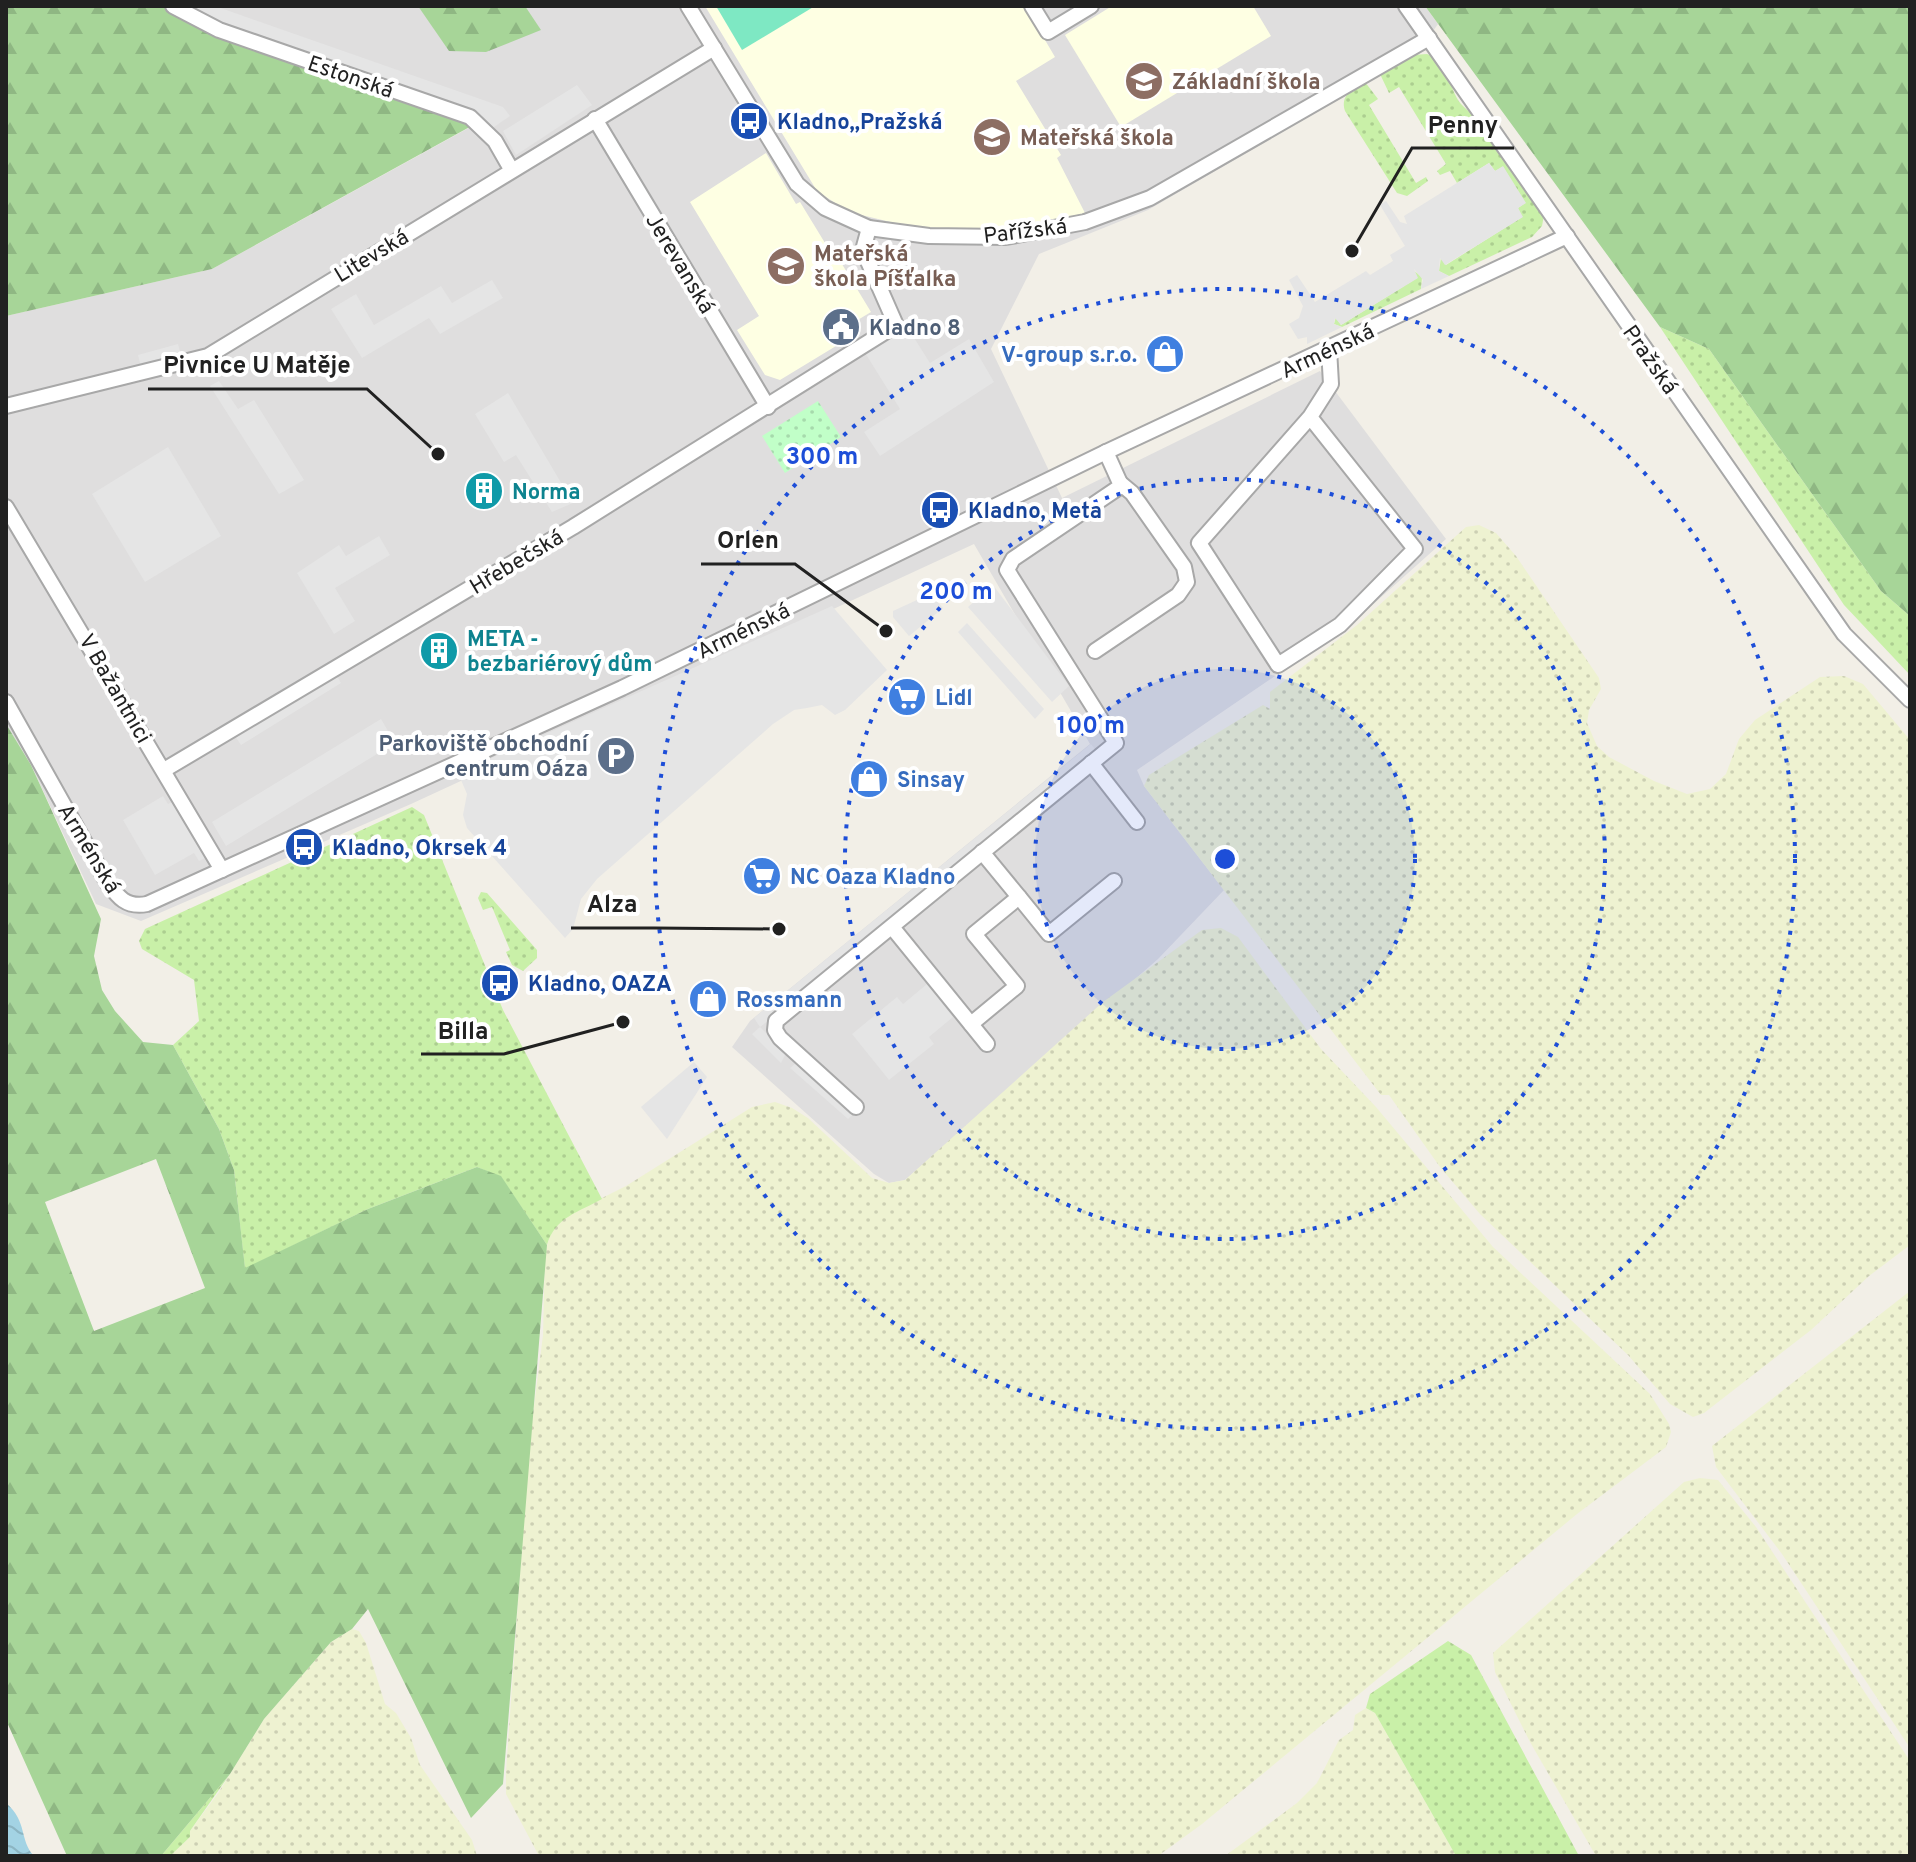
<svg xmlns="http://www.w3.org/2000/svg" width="1916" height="1862" font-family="Overpass,sans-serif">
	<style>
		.residential { fill: #dfdede }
		.education { fill: #feffe3 }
		.farmland { fill: url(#farmland-dots) }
		.grass { fill: url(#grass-dots) }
		.forest { fill: url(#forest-firs); fill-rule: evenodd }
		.park { fill: url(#park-dots) }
		.pitch { fill: #7ee8c3 }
		.parking { fill: #e5e5e5 }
		.water { fill: url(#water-waves) }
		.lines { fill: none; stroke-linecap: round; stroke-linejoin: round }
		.minor-casing { stroke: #a8a8a8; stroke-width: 18 }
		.minor { stroke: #fff; stroke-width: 14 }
		.ring { fill: none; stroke: #1d4ed8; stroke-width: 4; stroke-dasharray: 4 8 }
		.labels { text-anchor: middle; stroke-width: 8; stroke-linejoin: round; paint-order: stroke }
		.street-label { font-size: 22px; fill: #212121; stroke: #fff }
		.education-label { font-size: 22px; font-weight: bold; fill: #785e54; stroke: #fff; text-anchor: start }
		.transit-label { font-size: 22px; font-weight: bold; fill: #164399; stroke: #fff; text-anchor: start }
		.service-label { font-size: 22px; font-weight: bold; fill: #4e5e75; stroke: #fff; text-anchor: start }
		.shop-label { font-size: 22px; font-weight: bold; fill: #366cbe; stroke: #fff; text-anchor: start }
		.culture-label { font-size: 22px; font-weight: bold; fill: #0d838f; stroke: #fff; text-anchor: start }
		.centre { fill: #1d4ed8; stroke: #fff; stroke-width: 4 }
		.ring-label { font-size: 24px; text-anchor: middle; font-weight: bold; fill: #1d4ed8; stroke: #fff; stroke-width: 8; stroke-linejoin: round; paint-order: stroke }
		.leader { fill: none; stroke: #212121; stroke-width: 3 }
		.callout-dot { fill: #212121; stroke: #fff; stroke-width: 3 }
		.callout-label { font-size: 24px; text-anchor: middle; font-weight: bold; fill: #212121; stroke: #fff; stroke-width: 8; stroke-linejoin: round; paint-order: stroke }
	</style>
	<defs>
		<pattern id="farmland-dots" width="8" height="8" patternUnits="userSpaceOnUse" patternTransform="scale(2)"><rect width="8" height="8" fill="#eef2d1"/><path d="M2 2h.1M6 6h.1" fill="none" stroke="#cccfb3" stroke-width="1.8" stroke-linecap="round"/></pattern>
		<pattern id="grass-dots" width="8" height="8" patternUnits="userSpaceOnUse" patternTransform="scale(2)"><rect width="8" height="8" fill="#c9f0a8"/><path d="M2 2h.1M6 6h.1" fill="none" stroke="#acce90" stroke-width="1.8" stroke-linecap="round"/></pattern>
		<pattern id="forest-firs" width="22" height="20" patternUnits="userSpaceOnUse" patternTransform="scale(2)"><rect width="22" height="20" fill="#a7d598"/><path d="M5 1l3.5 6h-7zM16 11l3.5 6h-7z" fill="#8fb783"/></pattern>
		<pattern id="park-dots" width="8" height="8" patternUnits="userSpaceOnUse" patternTransform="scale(2)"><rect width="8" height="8" fill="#c1ffc8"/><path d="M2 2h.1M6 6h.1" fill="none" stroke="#a6daac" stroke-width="1.8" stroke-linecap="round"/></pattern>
		<pattern id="water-waves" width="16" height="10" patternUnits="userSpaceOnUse" patternTransform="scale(2)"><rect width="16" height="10" fill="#a3d3e4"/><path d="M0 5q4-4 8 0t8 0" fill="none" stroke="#8cb5c3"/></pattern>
	</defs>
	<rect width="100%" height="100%" fill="#f2efe7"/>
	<path class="residential" d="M 165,6 L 1425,6 L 1438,24 L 1417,54 L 1148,210 L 1039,254 L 991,349 L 1062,498 L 1320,371 L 1446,539 L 1350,625 L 1137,770 L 1144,786 L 1224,890 L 1158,959 L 905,1180 L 889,1183 L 874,1174 L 732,1047 L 750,1021 L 1090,744 L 974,544 L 411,804 L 141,921 L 96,904 L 31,765 L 6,724 L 6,316 L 212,269 L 474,125 L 214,34 Z"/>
	<g class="education">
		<path d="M 705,6 L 1025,6 L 1055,57 L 1016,81 L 1061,155 L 1057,158 L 1085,213 L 1031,226 L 972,231 L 903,225 L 849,212 L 817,191 Z"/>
		<path d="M 1112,6 L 1253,6 L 1271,36 L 1121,127 L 1065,35 Z"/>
		<path d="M 766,153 L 796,204 L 800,202 L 825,243 L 828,241 L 871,312 L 831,336 L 836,346 L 780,380 L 765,375 L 737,330 L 759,316 L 690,202 Z"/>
	</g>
	<g class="farmland">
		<path d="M 1479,525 L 1496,533 L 1516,556 L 1599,678 L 1601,689 L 1589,710 L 1587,723 L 1597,746 L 1609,757 L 1654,781 L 1687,794 L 1710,789 L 1726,774 L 1739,739 L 1755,720 L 1820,677 L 1844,676 L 1863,684 L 1910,740 L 1910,1245 L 1869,1276 L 1811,1330 L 1704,1413 L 1693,1417 L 1670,1404 L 1628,1355 L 1480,1214 L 1440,1167 L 1389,1095 L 1381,1095 L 1144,786 L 1149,775 L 1263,705 L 1270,709 L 1270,692 L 1357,625 L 1466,527 Z"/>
		<path d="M 1221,928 L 1238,937 L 1321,1049 L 1376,1107 L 1493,1247 L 1650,1394 L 1669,1424 L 1671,1432 L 1666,1447 L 1577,1514 L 1202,1824 L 1158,1856 L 539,1856 L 506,1794 L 506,1772 L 529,1446 L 543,1335 L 545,1254 L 551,1230 L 566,1216 L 626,1186 L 752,1107 L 775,1102 L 792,1108 L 808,1118 L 872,1178 L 889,1183 L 905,1180 L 1103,1002 L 1202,930 Z"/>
		<path d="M 1910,1291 L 1910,1748 L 1782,1554 L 1716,1467 L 1712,1446 Z"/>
		<path d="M 1700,1478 L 1718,1480 L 1756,1527 L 1910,1761 L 1910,1856 L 1596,1856 L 1530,1742 L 1495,1672 L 1493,1653 L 1684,1482 Z"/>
		<path d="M 352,1629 L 359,1631 L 366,1643 L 385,1704 L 396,1713 L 411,1738 L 420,1765 L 472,1840 L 477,1856 L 170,1856 L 190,1837 L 190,1831 L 219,1792 L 264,1719 L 331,1642 Z"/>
		<path d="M 1366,1708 L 1375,1713 L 1456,1856 L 1225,1856 L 1297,1803 L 1317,1783 L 1339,1740 L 1353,1730 L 1355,1715 Z"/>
	</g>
	<g class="grass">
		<path d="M 1427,54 C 1452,62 1447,87 1461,104 C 1468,112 1478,117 1484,125 C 1506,154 1524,185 1544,215 L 1542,226 L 1532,237 L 1449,276 L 1439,271 L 1441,258 L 1446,265 L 1522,217 L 1518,208 L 1525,203 L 1503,167 L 1495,171 L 1489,163 L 1457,183 L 1450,171 L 1440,175 L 1437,171 L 1446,164 L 1399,87 L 1389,93 L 1380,74 L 1413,55 Z"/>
		<path d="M 1365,82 L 1378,99 L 1369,105 L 1416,183 L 1426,177 L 1428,181 L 1407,196 L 1397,193 L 1345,111 C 1340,94 1353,90 1365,82 Z"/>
		<path d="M 1413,270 L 1422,277 L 1421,289 L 1342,327 L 1334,324 L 1336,317 L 1341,325 L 1417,278 Z"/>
		<path d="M 1660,327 L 1709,349 L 1881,591 L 1910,616 L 1910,675 L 1844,605 Z"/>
		<path d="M 412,807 L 424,815 L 503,1010 L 602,1199 C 579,1212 555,1217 547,1245 L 501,1177 L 477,1167 L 368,1209 L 245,1269 L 234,1170 L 219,1129 L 173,1045 L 199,1021 L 194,980 L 142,949 L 139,941 L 145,929 Z"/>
		<path d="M 481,892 L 487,893 L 537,950 L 537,958 L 523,971 L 512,965 L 506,952 L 510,950 L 492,907 L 483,910 L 478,898 Z"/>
		<path d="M 1448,1641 L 1471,1655 L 1579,1856 L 1456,1856 L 1375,1713 L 1366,1708 L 1370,1694 Z"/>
		<path d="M 230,1774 L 190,1831 L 190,1837 L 170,1856 L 161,1856 Z"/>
	</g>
	<g class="forest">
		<path d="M 6,6 L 163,6 L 214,34 L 475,124 L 212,269 L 6,316 Z"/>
		<path d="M 418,6 L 525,6 L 541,30 L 486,52 L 449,51 Z"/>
		<path d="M 1425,6 L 1910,6 L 1910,616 L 1881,591 L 1709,349 L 1660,327 Z"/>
		<path d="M 6,724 L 31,765 L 101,919 L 94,956 L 102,990 L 115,1011 L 143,1042 L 173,1045 L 219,1129 L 234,1170 L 245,1268 L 368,1209 L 477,1167 L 501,1176 L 547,1245 L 503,1784 L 471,1818 L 368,1609 L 352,1629 L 331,1642 L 264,1719 L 230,1774 L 161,1856 L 67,1856 L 6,1720 ZM 156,1159 L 205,1288 L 94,1331 L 45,1202 Z"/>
	</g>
	<path class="park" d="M 818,401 L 841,437 L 785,473 L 762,436 Z"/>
	<path class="pitch" d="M 716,6 L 815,6 L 742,50 Z"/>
	<g class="parking">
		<path d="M 182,6 L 215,6 L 503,107 L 510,116 L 491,129 L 229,30 Z"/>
		<path d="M 577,85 L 592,105 L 516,155 L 503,131 Z"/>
		<path d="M 1489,163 L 1495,171 L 1503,166 L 1526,203 L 1518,208 L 1523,217 L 1445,265 L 1440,258 L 1439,271 L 1449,276 L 1421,289 L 1423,280 L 1414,269 L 1418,278 L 1341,325 L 1335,318 L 1334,324 L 1342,327 L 1307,344 L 1307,337 L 1298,339 L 1289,324 L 1299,318 L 1303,306 L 1289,280 L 1297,275 L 1315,302 L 1366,271 L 1370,275 L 1393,261 L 1390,255 L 1405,246 L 1380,205 L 1386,201 L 1400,222 L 1407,224 L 1404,216 Z"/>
		<path d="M 492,280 L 503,298 L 440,334 L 429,318 L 362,358 L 331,309 L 356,294 L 374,325 L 441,286 L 452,303 Z"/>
		<path d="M 896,325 L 911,333 L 930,363 L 969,339 L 994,382 L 880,456 L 864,432 L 900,409 L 862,348 Z"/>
		<path d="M 178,344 L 181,356 L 141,367 L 138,355 Z"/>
		<path d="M 219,381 L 238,409 L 254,400 L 304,480 L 279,494 L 210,386 Z"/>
		<path d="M 508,393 L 573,503 L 552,512 L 516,455 L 504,462 L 475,414 Z"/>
		<path d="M 168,447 L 221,536 L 145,582 L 92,494 Z"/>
		<path d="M 379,536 L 390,555 L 335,588 L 355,621 L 334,634 L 297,573 L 339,545 L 346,556 Z"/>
		<path d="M 993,585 L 1069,686 L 1052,702 L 968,607 Z"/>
		<path d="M 930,594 L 943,608 L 909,636 L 893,617 L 893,611 Z"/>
		<path d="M 832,606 L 887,670 L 845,710 L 835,715 L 822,705 L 807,708 L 794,710 L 773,724 L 597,879 L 581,899 L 573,929 L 565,938 L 467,828 L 463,815 L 467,794 L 458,773 Z"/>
		<path d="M 967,623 L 1044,709 L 1035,719 L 958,632 Z"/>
		<path d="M 332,668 L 341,683 L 241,745 L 231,730 Z"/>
		<path d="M 381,719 L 395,743 L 226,846 L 212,822 Z"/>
		<path d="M 1091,744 L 1100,756 L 760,1027 L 786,1053 L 781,1063 L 752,1034 L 760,1027 L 754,1018 Z"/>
		<path d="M 163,796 L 168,804 L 179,799 L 211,855 L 199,861 L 194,853 L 155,875 L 123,820 Z"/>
		<path d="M 927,984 L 953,1017 L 929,1037 L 934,1044 L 889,1080 L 852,1034 L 897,997 L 903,1004 Z"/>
		<path d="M 694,1062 L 707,1077 L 667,1139 L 641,1107 Z"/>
		<path d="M 797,1062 L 855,1112 L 848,1119 L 790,1068 Z"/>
	</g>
	<path class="water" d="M 6,1803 C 28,1822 19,1840 34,1856 L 6,1856 Z"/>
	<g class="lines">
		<defs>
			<g id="minor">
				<path d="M 173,6 L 219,30 L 470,117 L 495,141 L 511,169"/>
				<path d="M 688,6 L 797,184 L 825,208 L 869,228 L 929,236 L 1006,237 L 1085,222 L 1150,198 L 1429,38"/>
				<path d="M 1032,6 L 1048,32 L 1091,6"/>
				<path d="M 1406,6 L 1844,634 L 1910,700"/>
				<path d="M 595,119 L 768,407"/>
				<path d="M 6,406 L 208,356 L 714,48"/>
				<path d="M 1310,417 L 1415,549 L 1340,625 L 1278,665 L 1199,543 L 1310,417 L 1331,384 L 1329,349"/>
				<path d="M 6,507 L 222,870"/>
				<path d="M 1095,651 L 1178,595 L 1187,582 L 1184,567 L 1132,493 L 1120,483"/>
				<path d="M 6,702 L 107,882 C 118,897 126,908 147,904 L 622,688 L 1106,452 L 1567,236"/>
				<path d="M 1091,763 L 1137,822"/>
				<path d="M 164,770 L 573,527 L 896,325 L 863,250 L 869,228"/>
				<path d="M 1019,897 L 1049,934 L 1114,881"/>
				<path d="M 892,927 L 987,1044"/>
				<path d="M 971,1024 L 1017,986 L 974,934 L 1019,897 L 982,852"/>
				<path d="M 856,1107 L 780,1038 L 775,1030 L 776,1021 L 1116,743 L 1007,570 L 1013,559 L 1118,488 L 1120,483 L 1106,452"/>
			</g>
		</defs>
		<use href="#minor" class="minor-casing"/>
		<use href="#minor" class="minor"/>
	</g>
	<circle cx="1225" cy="859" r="190" fill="#1d4ed8" fill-opacity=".12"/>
	<g class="ring">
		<circle cx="1225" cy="859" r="190"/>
		<circle cx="1225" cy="859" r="380"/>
		<circle cx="1225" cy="859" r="570"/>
	</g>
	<defs>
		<symbol id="school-disc" viewBox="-11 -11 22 22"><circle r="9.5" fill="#8d6e63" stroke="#fff"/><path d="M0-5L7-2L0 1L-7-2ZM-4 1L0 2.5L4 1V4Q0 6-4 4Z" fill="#fff"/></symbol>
		<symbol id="bus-disc" viewBox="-11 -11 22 22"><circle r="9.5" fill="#1a4fb4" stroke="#fff"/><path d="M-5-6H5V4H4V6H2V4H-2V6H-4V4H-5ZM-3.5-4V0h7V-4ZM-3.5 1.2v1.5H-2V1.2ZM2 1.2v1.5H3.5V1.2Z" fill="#fff"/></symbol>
		<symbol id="civic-disc" viewBox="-11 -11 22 22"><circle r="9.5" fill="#5c6f8a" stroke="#fff"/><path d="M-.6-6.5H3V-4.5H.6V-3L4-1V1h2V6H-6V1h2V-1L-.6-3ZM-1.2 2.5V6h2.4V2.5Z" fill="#fff"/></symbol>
		<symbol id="shop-disc" viewBox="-11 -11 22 22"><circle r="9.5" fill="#3f7fe0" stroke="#fff"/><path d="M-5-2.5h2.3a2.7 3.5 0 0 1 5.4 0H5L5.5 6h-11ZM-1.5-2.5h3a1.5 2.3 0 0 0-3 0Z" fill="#fff"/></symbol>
		<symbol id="building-disc" viewBox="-11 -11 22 22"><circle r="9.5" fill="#0f9aa8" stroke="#fff"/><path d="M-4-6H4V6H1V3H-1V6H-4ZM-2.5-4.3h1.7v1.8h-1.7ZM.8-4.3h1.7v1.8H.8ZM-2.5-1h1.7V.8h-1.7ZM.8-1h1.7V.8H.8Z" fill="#fff"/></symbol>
		<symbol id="supermarket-disc" viewBox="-11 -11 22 22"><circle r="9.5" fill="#3f7fe0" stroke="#fff"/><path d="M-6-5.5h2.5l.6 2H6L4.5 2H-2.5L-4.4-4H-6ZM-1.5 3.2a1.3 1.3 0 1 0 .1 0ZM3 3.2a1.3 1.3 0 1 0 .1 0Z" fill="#fff"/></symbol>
		<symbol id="parking-disc" viewBox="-11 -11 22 22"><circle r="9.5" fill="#5c6f8a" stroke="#fff"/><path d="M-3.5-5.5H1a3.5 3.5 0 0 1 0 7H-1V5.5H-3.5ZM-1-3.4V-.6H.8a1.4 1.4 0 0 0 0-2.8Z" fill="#fff"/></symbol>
	</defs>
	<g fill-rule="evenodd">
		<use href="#school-disc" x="1122" y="59" width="44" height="44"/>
		<use href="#bus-disc" x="727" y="99" width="44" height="44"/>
		<use href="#school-disc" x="970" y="115" width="44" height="44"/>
		<use href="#school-disc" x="764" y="244" width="44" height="44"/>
		<use href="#civic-disc" x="819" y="305" width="44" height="44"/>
		<use href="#shop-disc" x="1143" y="332" width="44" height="44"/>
		<use href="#building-disc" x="462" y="469" width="44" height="44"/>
		<use href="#bus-disc" x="918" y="488" width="44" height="44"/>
		<use href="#building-disc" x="417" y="629" width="44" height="44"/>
		<use href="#supermarket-disc" x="885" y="675" width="44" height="44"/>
		<use href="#parking-disc" x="594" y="734" width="44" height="44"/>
		<use href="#shop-disc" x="847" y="757" width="44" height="44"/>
		<use href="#bus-disc" x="282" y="825" width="44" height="44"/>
		<use href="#supermarket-disc" x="740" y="854" width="44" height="44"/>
		<use href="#bus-disc" x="478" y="961" width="44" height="44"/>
		<use href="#shop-disc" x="686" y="977" width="44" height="44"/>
	</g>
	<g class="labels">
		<g class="street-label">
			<text transform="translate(351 76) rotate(19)" y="8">Estonská</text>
			<text transform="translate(1025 230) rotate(-7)" y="8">Pařížská</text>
			<text transform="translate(371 255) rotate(-31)" y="8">Litevská</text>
			<text transform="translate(681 263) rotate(59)" y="8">Jerevanská</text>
			<text transform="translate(1327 350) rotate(-25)" y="8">Arménská</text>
			<text transform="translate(1651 359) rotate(55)" y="8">Pražská</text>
			<text transform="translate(516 561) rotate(-31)" y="8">Hřebečská</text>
			<text transform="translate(743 630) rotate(-26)" y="8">Arménská</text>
			<text transform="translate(116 688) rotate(60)" y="8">V Bažantnici</text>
			<text transform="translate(90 848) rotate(59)" y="8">Arménská</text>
		</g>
		<g class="education-label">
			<text x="1172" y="89">Základní škola</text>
			<text x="1020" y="145">Mateřská škola</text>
			<text x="814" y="261">Mateřská<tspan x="814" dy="25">škola Píšťalka</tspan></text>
		</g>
		<g class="transit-label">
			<text x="777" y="129">Kladno,,Pražská</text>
			<text x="968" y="518">Kladno, Meta</text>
			<text x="332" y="855">Kladno, Okrsek 4</text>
			<text x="528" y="991">Kladno, OAZA</text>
		</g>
		<g class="service-label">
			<text x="869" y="335">Kladno 8</text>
			<text x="588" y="751" text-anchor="end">Parkoviště obchodní<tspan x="588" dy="25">centrum Oáza</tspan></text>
		</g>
		<g class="shop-label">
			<text x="1137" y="362" text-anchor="end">V-group s.r.o.</text>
			<text x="935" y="705">Lidl</text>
			<text x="897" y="787">Sinsay</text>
			<text x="790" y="884">NC Oaza Kladno</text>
			<text x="736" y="1007">Rossmann</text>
		</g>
		<g class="culture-label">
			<text x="512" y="499">Norma</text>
			<text x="467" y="646">META -<tspan x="467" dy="25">bezbariérový dům</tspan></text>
		</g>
	</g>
	<circle cx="1225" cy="859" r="12" class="centre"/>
	<g class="ring-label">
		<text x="822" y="464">300 m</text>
		<text x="956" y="599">200 m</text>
		<text x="1091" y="733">100 m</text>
	</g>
	<path class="leader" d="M1352 251L1412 148H1514M438 454L367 389H148M886 631L795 564H701M779 929L654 928H571M623 1022L504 1054H421"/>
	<g class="callout-dot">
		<circle cx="1352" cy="251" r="8"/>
		<circle cx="438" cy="454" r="8"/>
		<circle cx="886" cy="631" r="8"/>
		<circle cx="779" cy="929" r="8"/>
		<circle cx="623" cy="1022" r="8"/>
	</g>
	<g class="callout-label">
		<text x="1463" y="133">Penny</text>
		<text x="257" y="373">Pivnice U Matěje</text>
		<text x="748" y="548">Orlen</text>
		<text x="612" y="912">Alza</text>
		<text x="463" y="1039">Billa</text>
	</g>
	<rect width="1916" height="1862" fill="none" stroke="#212121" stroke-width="16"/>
</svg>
